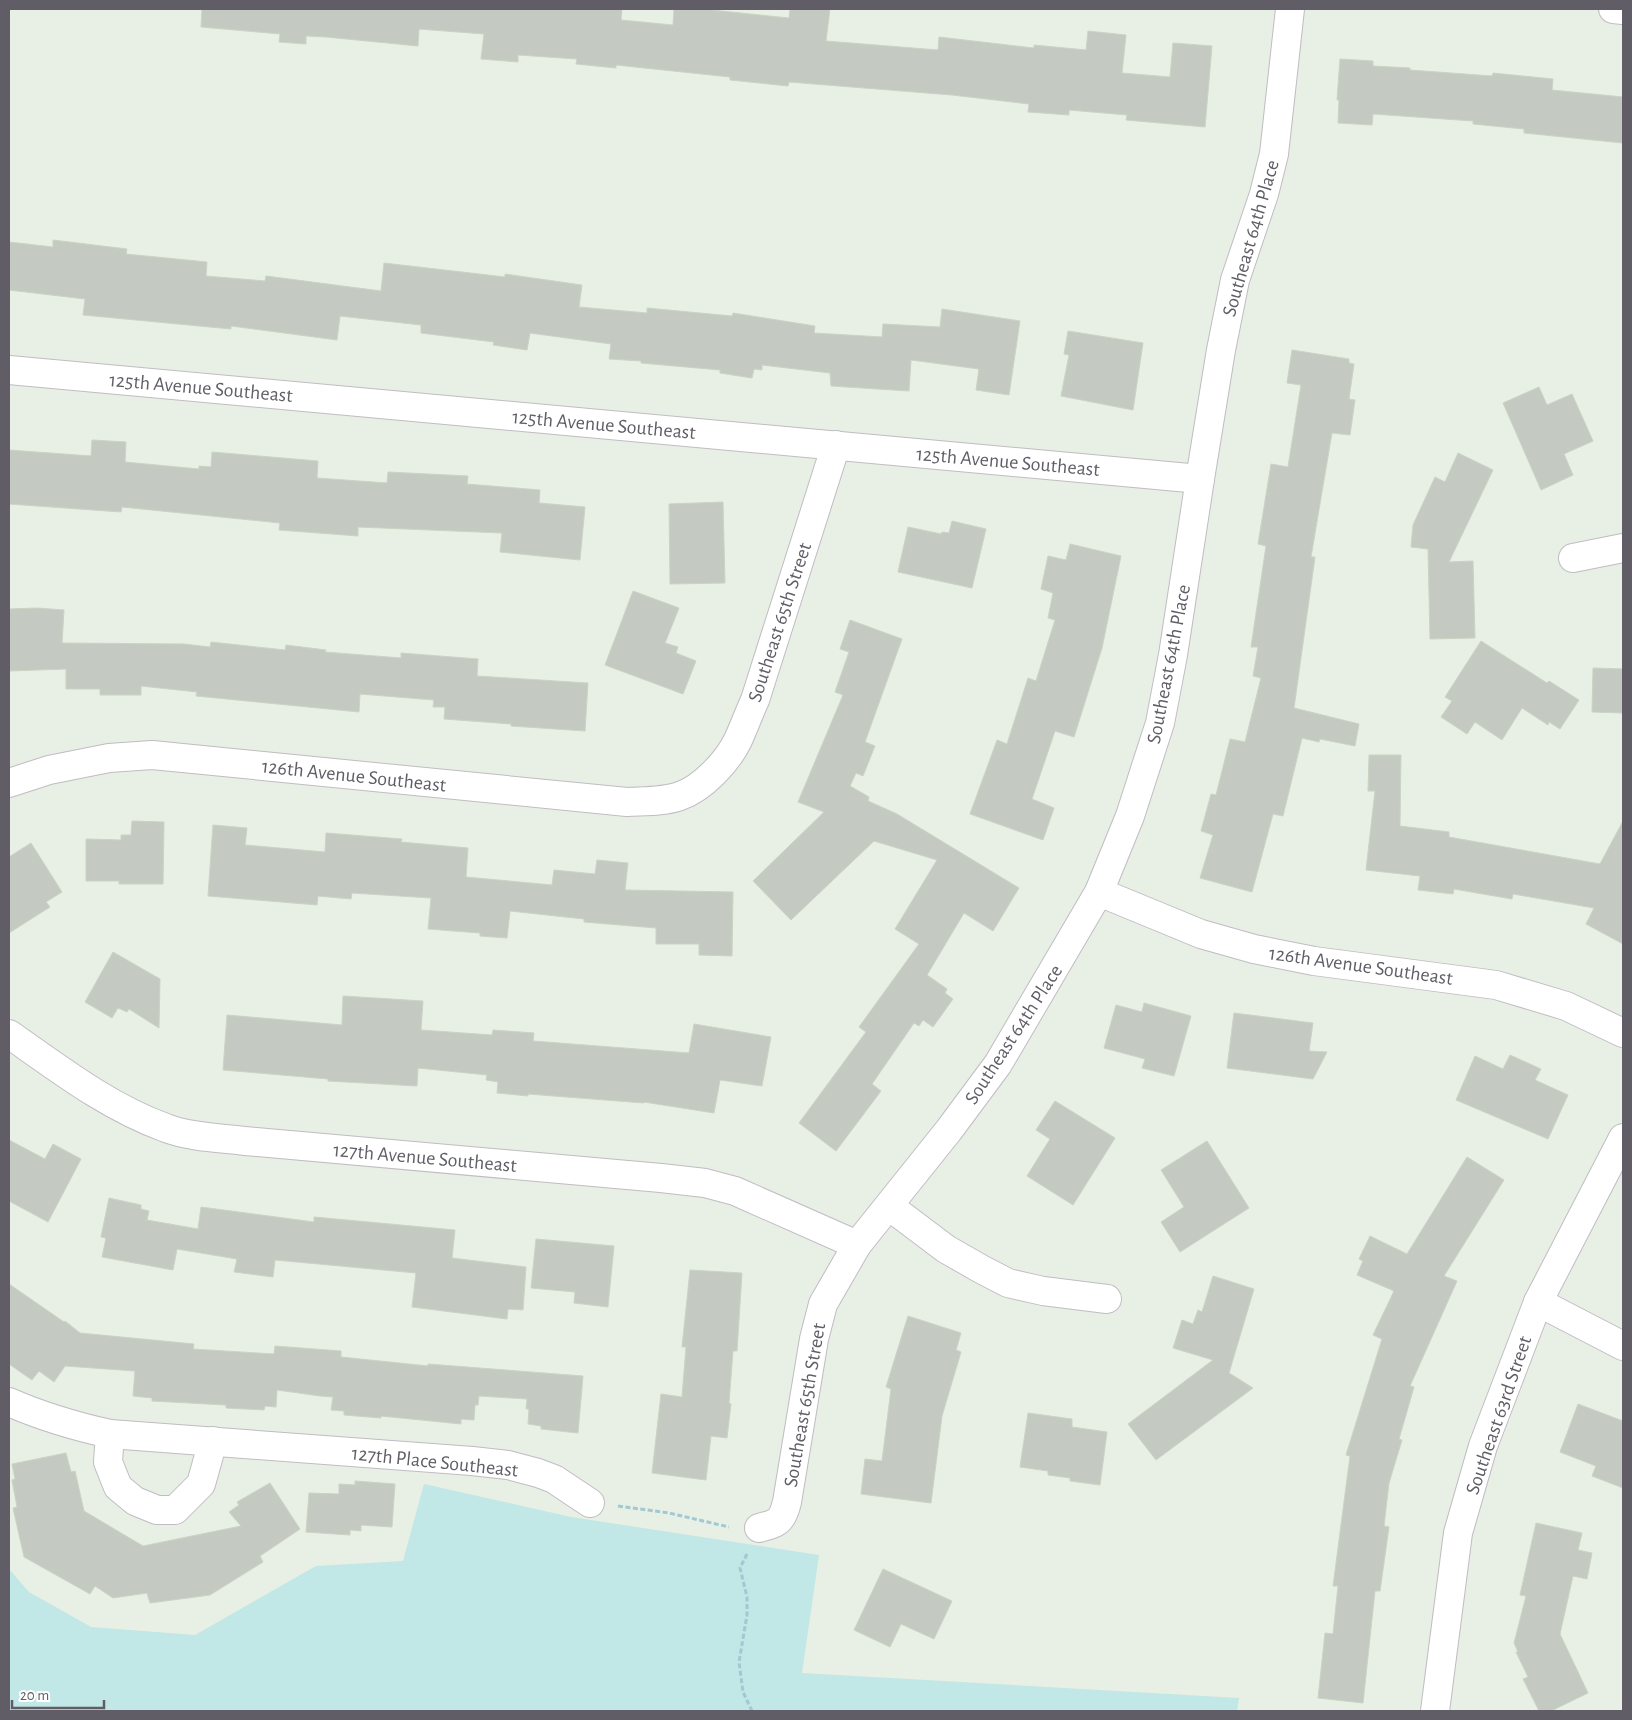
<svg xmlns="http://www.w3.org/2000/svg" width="1632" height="1720" font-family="'Alegreya Sans',sans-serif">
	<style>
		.green { fill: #c1e7e6 }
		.building { fill: #c4cac1; stroke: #c9d4c3 }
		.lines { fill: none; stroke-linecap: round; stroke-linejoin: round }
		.street-casing { stroke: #c0bcc4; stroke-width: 30 }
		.secondary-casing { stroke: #c2bdc6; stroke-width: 30 }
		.path { stroke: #a1c9d4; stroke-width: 3; stroke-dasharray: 5 2.5; stroke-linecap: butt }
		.street { stroke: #fff; stroke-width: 28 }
		.secondary { stroke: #fff; stroke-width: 28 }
		.labels { text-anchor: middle; stroke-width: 4; stroke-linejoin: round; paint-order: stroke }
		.street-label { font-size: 20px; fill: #615d66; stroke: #fff }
	</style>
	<rect width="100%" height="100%" fill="#e8efe5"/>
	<path class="green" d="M 424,1484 L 571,1517 L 819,1555 L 802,1673 L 1239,1698 L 1237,1711 L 9,1711 L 9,1569 L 29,1592 L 91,1627 L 195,1635 L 316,1566 L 403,1561 Z"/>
	<g class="building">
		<path d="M 202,9 L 622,9 L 621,20 L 673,25 L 674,9 L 712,9 L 712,10 L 789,18 L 790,9 L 830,9 L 826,41 L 938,50 L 939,37 L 1034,48 L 1034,45 L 1086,50 L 1088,31 L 1126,35 L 1122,73 L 1170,77 L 1173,43 L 1212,46 L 1205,127 L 1126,120 L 1127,115 L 1069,110 L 1069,115 L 1028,112 L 1029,104 L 952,95 L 789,82 L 788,86 L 730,80 L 730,77 L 616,65 L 616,68 L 576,64 L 577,59 L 518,55 L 518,62 L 481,59 L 484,34 L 419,29 L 418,46 L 326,37 L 306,36 L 306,44 L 279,42 L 280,34 L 201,27 Z"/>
		<path d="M 1340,59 L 1373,61 L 1373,66 L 1410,68 L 1410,70 L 1492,76 L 1493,73 L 1553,79 L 1552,90 L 1623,97 L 1623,143 L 1524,133 L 1524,129 L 1473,124 L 1473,121 L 1373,114 L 1372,125 L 1338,123 L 1339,100 L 1337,100 Z"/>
		<path d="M 53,240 L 127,249 L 126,254 L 207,262 L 206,276 L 265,281 L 266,276 L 381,291 L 384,263 L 505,277 L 505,274 L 582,285 L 579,307 L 647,313 L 647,308 L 732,316 L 733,313 L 815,326 L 814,333 L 882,337 L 883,324 L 940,327 L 942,309 L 1020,321 L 1009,395 L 976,390 L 979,369 L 911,360 L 909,391 L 831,386 L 830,373 L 762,365 L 762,370 L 754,369 L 752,378 L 720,373 L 720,370 L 641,363 L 641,361 L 609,359 L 611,344 L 530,333 L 527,350 L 493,345 L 494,342 L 421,333 L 421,325 L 340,316 L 337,340 L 231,326 L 231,329 L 83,315 L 85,299 L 9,290 L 9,242 L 53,247 Z"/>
		<path d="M 1068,331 L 1143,343 L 1133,410 L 1061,396 L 1069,355 L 1064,354 Z"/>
		<path d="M 1292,350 L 1349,359 L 1349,363 L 1354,364 L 1349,399 L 1355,400 L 1350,435 L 1332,433 L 1311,557 L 1315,557 L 1294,708 L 1359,724 L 1355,746 L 1320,739 L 1319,742 L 1302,738 L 1283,816 L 1273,814 L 1252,892 L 1200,878 L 1213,835 L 1201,831 L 1211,794 L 1216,795 L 1230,739 L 1245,742 L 1261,678 L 1253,676 L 1258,647 L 1251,647 L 1266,546 L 1258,544 L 1271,464 L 1288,467 L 1301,385 L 1287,383 Z"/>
		<path d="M 1539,387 L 1547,405 L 1572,394 L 1593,441 L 1564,454 L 1573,475 L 1541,490 L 1503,403 Z"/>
		<path d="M 92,440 L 126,442 L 125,462 L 199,469 L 199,466 L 211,467 L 212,452 L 318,461 L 317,478 L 387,483 L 388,472 L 468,476 L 467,484 L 540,490 L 539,503 L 585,507 L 580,560 L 500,552 L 502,533 L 358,527 L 358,536 L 279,530 L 280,523 L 122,507 L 121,512 L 9,504 L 9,450 L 91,456 Z"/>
		<path d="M 1458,453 L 1493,470 L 1449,562 L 1473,561 L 1475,638 L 1430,639 L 1428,549 L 1411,547 L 1413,525 L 1435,477 L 1445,482 Z"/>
		<path d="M 723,502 L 725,583 L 670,584 L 669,504 Z"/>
		<path d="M 952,521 L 986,529 L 972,588 L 898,572 L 908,527 L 941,534 L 942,532 L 949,533 Z"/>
		<path d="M 1070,544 L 1121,556 L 1102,648 L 1074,737 L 1055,731 L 1032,799 L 1054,808 L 1043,840 L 970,814 L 997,740 L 1007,744 L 1028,678 L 1036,681 L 1055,620 L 1048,618 L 1053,593 L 1041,589 L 1048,556 L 1066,560 Z"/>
		<path d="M 633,591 L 679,608 L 665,643 L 678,647 L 676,653 L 696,661 L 683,694 L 605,665 Z"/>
		<path d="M 37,608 L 64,610 L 62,643 L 184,644 L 210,647 L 211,642 L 285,650 L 286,645 L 326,650 L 325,652 L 401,658 L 401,653 L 478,659 L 477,676 L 588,683 L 585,731 L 511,726 L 511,724 L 444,719 L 445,707 L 433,707 L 434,700 L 360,694 L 359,712 L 196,696 L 197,692 L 141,686 L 141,695 L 100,695 L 100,689 L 66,689 L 66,669 L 9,671 L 9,609 Z"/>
		<path d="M 850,620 L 902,639 L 865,742 L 875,746 L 863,776 L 856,773 L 850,786 L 869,797 L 868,801 L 897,814 L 1019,888 L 993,931 L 964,913 L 927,975 L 947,989 L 945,993 L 953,999 L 933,1027 L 923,1020 L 919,1026 L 914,1023 L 872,1084 L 881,1091 L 836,1151 L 799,1123 L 866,1032 L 859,1027 L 919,944 L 895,929 L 937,860 L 874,841 L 791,920 L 753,881 L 824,812 L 798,802 L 843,695 L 835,692 L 849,652 L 840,649 Z"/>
		<path d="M 1481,641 L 1547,683 L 1549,681 L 1579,700 L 1560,729 L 1549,722 L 1548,725 L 1522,708 L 1502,740 L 1475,722 L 1467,734 L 1441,717 L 1452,701 L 1445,697 Z"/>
		<path d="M 1593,668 L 1623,669 L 1623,713 L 1592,712 Z"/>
		<path d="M 1369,755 L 1401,755 L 1400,826 L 1449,832 L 1449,837 L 1600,864 L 1623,821 L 1623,944 L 1586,924 L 1594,908 L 1513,894 L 1512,899 L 1454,889 L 1453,894 L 1418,890 L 1420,876 L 1366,870 L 1375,791 L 1368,791 Z"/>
		<path d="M 132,821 L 164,822 L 163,884 L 119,884 L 119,881 L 86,881 L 86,839 L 121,840 L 121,835 L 131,835 Z"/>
		<path d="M 213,825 L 247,828 L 245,845 L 325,852 L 326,833 L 402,839 L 401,842 L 468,848 L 466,877 L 552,885 L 554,870 L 595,874 L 597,860 L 628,863 L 625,890 L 733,892 L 732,956 L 699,955 L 699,944 L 656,944 L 656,928 L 584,922 L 584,919 L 510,911 L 507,938 L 480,936 L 480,933 L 428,929 L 431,898 L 352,893 L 351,899 L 318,896 L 317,905 L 208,896 Z"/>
		<path d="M 31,843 L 62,892 L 46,902 L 50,907 L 9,933 L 9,857 Z"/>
		<path d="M 113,952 L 160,979 L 159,1028 L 129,1009 L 127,1012 L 118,1008 L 112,1018 L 85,1002 Z"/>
		<path d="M 343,996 L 423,1001 L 421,1030 L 492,1035 L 493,1030 L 534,1033 L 533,1041 L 689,1053 L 694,1024 L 771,1037 L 762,1086 L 720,1080 L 714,1113 L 644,1102 L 644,1103 L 528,1094 L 528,1096 L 497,1093 L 498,1082 L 486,1080 L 487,1075 L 418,1068 L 417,1086 L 328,1081 L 328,1079 L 223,1070 L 227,1015 L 342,1025 Z"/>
		<path d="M 1144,1003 L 1191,1016 L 1174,1076 L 1142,1068 L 1145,1059 L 1104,1048 L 1116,1005 L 1142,1012 Z"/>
		<path d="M 1234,1013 L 1313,1023 L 1309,1051 L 1327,1052 L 1313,1079 L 1227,1068 Z"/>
		<path d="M 1510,1055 L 1541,1069 L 1535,1080 L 1568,1095 L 1548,1139 L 1456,1100 L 1475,1056 L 1503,1069 Z"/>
		<path d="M 1055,1101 L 1115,1138 L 1073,1205 L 1027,1176 L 1050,1139 L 1036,1130 Z"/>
		<path d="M 9,1140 L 45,1159 L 53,1144 L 81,1159 L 48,1222 L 9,1201 Z"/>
		<path d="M 1207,1141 L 1249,1208 L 1180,1252 L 1161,1222 L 1184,1207 L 1161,1170 Z"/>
		<path d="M 1467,1157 L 1504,1180 L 1444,1276 L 1457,1281 L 1410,1386 L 1414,1387 L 1399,1439 L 1402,1440 L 1389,1483 L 1384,1526 L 1389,1527 L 1380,1591 L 1375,1591 L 1363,1703 L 1318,1698 L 1325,1633 L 1333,1634 L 1338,1586 L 1333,1586 L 1350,1456 L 1346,1455 L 1382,1339 L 1373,1335 L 1394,1291 L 1357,1275 L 1363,1261 L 1359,1259 L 1370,1236 L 1407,1254 Z"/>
		<path d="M 109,1198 L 141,1205 L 141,1209 L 149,1211 L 147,1220 L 198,1229 L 201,1207 L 314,1222 L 314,1217 L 455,1230 L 452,1258 L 526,1267 L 523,1310 L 508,1309 L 507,1319 L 412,1307 L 416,1273 L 275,1260 L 273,1277 L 234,1272 L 237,1259 L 177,1249 L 173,1270 L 102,1257 L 106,1238 L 101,1237 Z"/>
		<path d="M 536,1239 L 614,1246 L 608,1307 L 574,1303 L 575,1292 L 531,1288 Z"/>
		<path d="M 690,1270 L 742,1273 L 737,1351 L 733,1351 L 729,1403 L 731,1404 L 727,1438 L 711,1436 L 706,1480 L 652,1473 L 661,1394 L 682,1397 L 686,1347 L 682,1347 Z"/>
		<path d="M 1213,1276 L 1254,1289 L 1229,1373 L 1253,1388 L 1156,1460 L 1128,1424 L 1213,1360 L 1173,1348 L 1182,1320 L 1193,1324 L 1198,1310 L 1202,1312 Z"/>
		<path d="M 9,1284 L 64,1322 L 65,1321 L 80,1333 L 194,1344 L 193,1349 L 274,1354 L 275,1346 L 341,1351 L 341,1357 L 428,1366 L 428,1364 L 583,1376 L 578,1433 L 541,1429 L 541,1426 L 528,1424 L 529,1409 L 526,1409 L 527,1399 L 479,1396 L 478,1405 L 475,1405 L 474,1420 L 461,1419 L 461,1424 L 381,1416 L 381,1418 L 344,1415 L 344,1411 L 331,1410 L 333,1397 L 320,1396 L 277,1390 L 276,1407 L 265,1406 L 264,1410 L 226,1408 L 226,1405 L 152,1401 L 152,1398 L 133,1396 L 135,1371 L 65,1366 L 54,1382 L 39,1371 L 32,1380 L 9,1364 Z"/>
		<path d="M 908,1316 L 961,1333 L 956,1350 L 961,1352 L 942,1416 L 931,1503 L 861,1494 L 865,1459 L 882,1461 L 891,1389 L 886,1387 Z"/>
		<path d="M 1578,1404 L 1623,1421 L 1623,1488 L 1592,1476 L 1596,1466 L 1560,1452 Z"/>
		<path d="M 1028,1413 L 1072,1419 L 1072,1427 L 1107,1432 L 1100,1485 L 1070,1481 L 1070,1478 L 1048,1475 L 1048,1471 L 1020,1467 Z"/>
		<path d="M 66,1453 L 71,1472 L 75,1471 L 84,1511 L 143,1546 L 241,1526 L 229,1512 L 239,1505 L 237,1502 L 270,1483 L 300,1529 L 260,1556 L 263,1562 L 210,1595 L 150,1603 L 147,1593 L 113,1598 L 95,1586 L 90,1594 L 24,1557 L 13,1508 L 17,1507 L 12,1480 L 15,1479 L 12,1464 Z"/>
		<path d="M 355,1481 L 395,1484 L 392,1527 L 361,1525 L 361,1531 L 350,1530 L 350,1535 L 306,1532 L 309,1493 L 339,1494 L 339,1484 L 355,1485 Z"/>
		<path d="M 1536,1523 L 1582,1533 L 1578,1550 L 1592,1553 L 1587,1579 L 1573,1576 L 1560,1634 L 1588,1693 L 1551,1711 L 1539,1711 L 1523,1679 L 1528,1677 L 1516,1652 L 1518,1652 L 1514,1643 L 1526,1596 L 1520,1595 Z"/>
		<path d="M 883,1569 L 952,1601 L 934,1639 L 901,1624 L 890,1647 L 854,1630 Z"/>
	</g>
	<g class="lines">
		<defs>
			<g id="street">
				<path d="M 9,370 L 1200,479"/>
				<path d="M 1573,558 L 1623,548"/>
				<path d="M 9,783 L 49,770 L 109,758 L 152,755 L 627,802 C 645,801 663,802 680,796 C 703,788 728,761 738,740 C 744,727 749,713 755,700 L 836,445"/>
				<path d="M 1099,892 L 1201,934 L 1254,949 L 1314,961 L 1496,985 L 1566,1006 L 1623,1033"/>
				<path d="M 9,1034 C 59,1069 108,1107 166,1128 C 189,1137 220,1138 245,1141 L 661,1178 L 705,1183 L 735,1191 L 857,1245"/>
				<path d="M 889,1206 L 946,1249 L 981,1269 L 1008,1283 L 1043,1291 L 1107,1299"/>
				<path d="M 1538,1302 L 1623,1346"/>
				<path d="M 9,1402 C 43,1417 74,1426 110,1434 L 472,1461 L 508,1465 L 538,1473 L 554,1479 L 590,1503"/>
				<path d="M 110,1434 L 108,1462 L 118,1487 L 135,1501 L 157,1510 L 175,1510 L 201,1484 L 213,1441"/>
				<path d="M 759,1528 C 778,1523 782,1522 787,1502 L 814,1339 L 823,1304 L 857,1245 L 949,1130 L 998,1064 L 1099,892 L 1130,816 L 1160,723 L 1173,655 L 1200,479 L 1221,350 L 1235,280 L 1264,194 L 1274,154 L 1290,9"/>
				<path d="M 1435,1711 L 1458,1533 L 1483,1446 L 1538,1302 L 1623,1138"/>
			</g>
			<path id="secondary" d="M 1613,9 L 1623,10"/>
		</defs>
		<use href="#street" class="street-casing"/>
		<use href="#secondary" class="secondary-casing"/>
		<g class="path">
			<path d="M 618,1506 L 669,1513 L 729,1527"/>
			<path d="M 747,1554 L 740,1568 L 747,1597 L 747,1615 L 739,1662 L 743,1692 L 752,1711"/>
		</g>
		<use href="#street" class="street"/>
		<use href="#secondary" class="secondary"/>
	</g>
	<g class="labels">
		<g class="street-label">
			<text transform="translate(1250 238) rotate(-74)" y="7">Southeast 64th Place</text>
			<text transform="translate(201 387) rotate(5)" y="7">125th Avenue Southeast</text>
			<text transform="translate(604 424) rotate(5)" y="7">125th Avenue Southeast</text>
			<text transform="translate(1008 461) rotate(5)" y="7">125th Avenue Southeast</text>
			<text transform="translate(779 622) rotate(-72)" y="7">Southeast 65th Street</text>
			<text transform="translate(1168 664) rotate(-79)" y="7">Southeast 64th Place</text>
			<text transform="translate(354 775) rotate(6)" y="7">126th Avenue Southeast</text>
			<text transform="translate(1361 965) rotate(8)" y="7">126th Avenue Southeast</text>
			<text transform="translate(1013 1034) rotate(-57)" y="7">Southeast 64th Place</text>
			<text transform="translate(425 1157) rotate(5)" y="7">127th Avenue Southeast</text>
			<text transform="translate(804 1405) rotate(-80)" y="7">Southeast 65th Street</text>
			<text transform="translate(1498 1415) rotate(-71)" y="7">Southeast 63rd Street</text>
			<text transform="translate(435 1461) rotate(6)" y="7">127th Place Southeast</text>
		</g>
	</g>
	<rect width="1632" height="1720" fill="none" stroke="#615d66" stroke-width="20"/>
	<path d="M12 1700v8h92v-8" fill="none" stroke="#615d66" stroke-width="2.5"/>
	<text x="20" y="1700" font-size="15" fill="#615d66" stroke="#ffffff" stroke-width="4" paint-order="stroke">20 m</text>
</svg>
